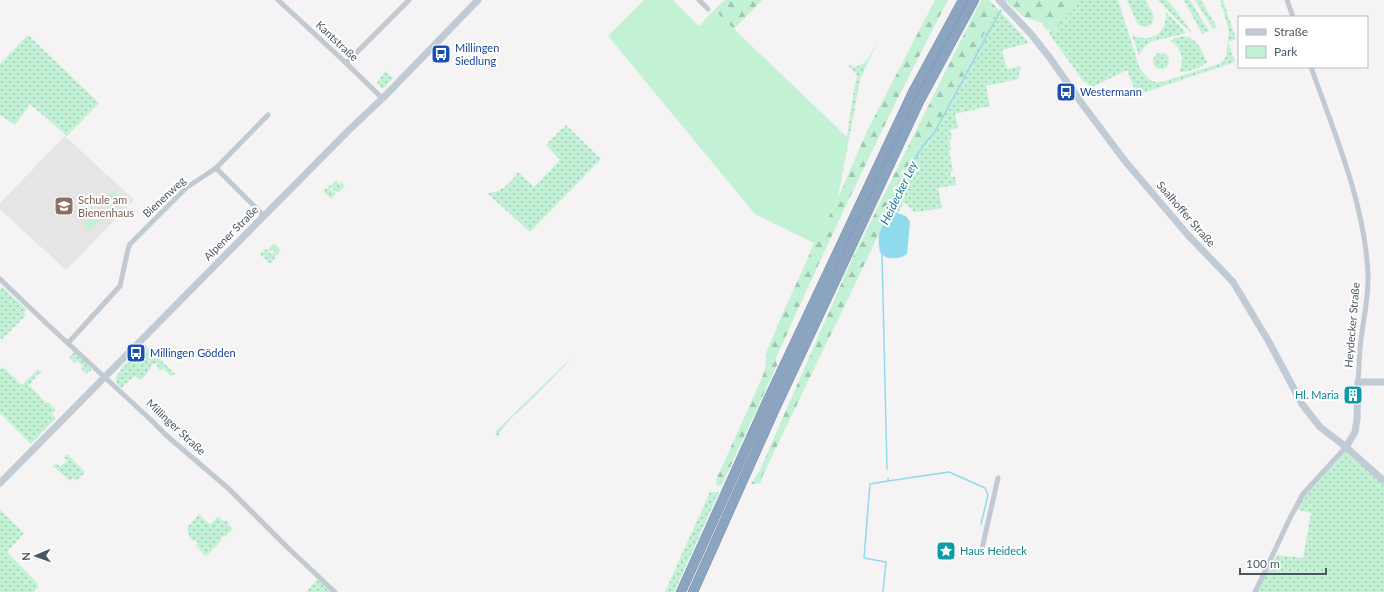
<svg xmlns="http://www.w3.org/2000/svg" width="1384" height="592" font-family="Lato,sans-serif">
	<style>
		.education { fill: #e6e4e5 }
		.grass { fill: url(#grass-dots) }
		.forest { fill: url(#forest-firs) }
		.park { fill: #c3f1d5 }
		.water { fill: #90daee }
		.lines { fill: none; stroke-linecap: round; stroke-linejoin: round }
		.stream { stroke: #90daee; stroke-width: 1.5 }
		.highway-casing { stroke: #7690ad; stroke-width: 10 }
		.street { stroke: #c1cad2; stroke-width: 5 }
		.secondary { stroke: #c1cbd6; stroke-width: 7 }
		.highway { stroke: #8ba5c1; stroke-width: 9 }
		.labels { text-anchor: middle; stroke-width: 4; stroke-linejoin: round; paint-order: stroke }
		.street-label { font-size: 11px; fill: #4a5661; stroke: #fff }
		.transit-label { font-size: 11px; fill: #164399; stroke: #fff; text-anchor: start }
		.education-label { font-size: 11px; fill: #785e54; stroke: #fff; text-anchor: start }
		.culture-label { font-size: 11px; fill: #0d838f; stroke: #fff; text-anchor: end }
		.water-label { font-size: 12px; font-style: italic; fill: #0c7c9b; stroke: #fff }
	</style>
	<defs>
		<pattern id="grass-dots" width="8" height="8" patternUnits="userSpaceOnUse"><rect width="8" height="8" fill="#c3f1d5"/><path d="M2 2h.1M6 6h.1" fill="none" stroke="#a0c6b0" stroke-width="1.8" stroke-linecap="round"/></pattern>
		<pattern id="forest-firs" width="22" height="20" patternUnits="userSpaceOnUse"><rect width="22" height="20" fill="#c3f1d5"/><path d="M5 1l3.5 6h-7zM16 11l3.5 6h-7z" fill="#a0c6b0"/></pattern>
	</defs>
	<rect width="100%" height="100%" fill="#f5f3f3"/>
	<path class="education" d="M 65,136 L 134,200 L 66,270 L 0,209 L 0,203 Z"/>
	<g class="grass">
		<path d="M 1081,0 L 1118,0 L 1140,69 L 1149,79 L 1155,82 L 1162,82 L 1219,64 L 1222,62 L 1226,57 L 1229,31 L 1220,0 L 1223,0 L 1236,39 L 1228,42 L 1235,62 L 1137,95 L 1127,70 L 1092,87 L 1083,81 L 1050,35 L 1054,31 Z"/>
		<path d="M 1127,0 L 1145,0 L 1154,15 L 1152,24 L 1144,27 L 1138,25 Z"/>
		<path d="M 1158,0 L 1167,0 L 1175,9 L 1192,33 L 1180,23 Z"/>
		<path d="M 1184,0 L 1190,0 L 1209,31 L 1202,34 Z"/>
		<path d="M 1195,0 L 1201,0 L 1217,27 L 1213,29 Z"/>
		<path d="M 999,10 L 1029,43 L 1002,50 L 1007,69 L 1021,66 L 1018,79 L 986,86 L 990,106 L 955,114 L 958,128 L 950,130 L 952,139 L 949,140 L 951,149 L 949,150 L 953,171 L 950,172 L 951,177 L 955,177 L 956,185 L 938,188 L 942,208 L 916,212 L 913,211 L 904,202 L 899,212 L 890,209 L 896,194 L 918,149 L 926,139 L 936,129 L 995,12 Z"/>
		<path d="M 1166,12 L 1186,33 L 1150,42 L 1143,48 L 1139,55 L 1132,35 C 1151,44 1167,34 1166,12 Z"/>
		<path d="M 28,35 L 99,103 L 67,136 L 30,104 L 15,125 L 0,115 L 0,64 Z"/>
		<path d="M 1184,36 C 1198,39 1202,51 1207,62 C 1200,69 1188,72 1179,72 C 1185,60 1182,48 1170,41 L 1175,38 Z"/>
		<path d="M 878,42 L 864,70 L 860,80 L 838,197 C 845,156 849,115 857,75 L 849,66 L 849,65 C 864,72 871,53 878,42 Z"/>
		<circle cx="1161" cy="61" r="8"/>
		<path d="M 385,71 L 393,78 L 384,88 L 381,88 L 377,83 Z"/>
		<path d="M 566,125 L 601,159 L 530,232 L 487,193 C 502,193 510,183 518,172 L 534,187 L 560,160 L 546,145 Z"/>
		<path d="M 337,180 L 339,184 L 342,182 L 345,186 L 339,192 L 336,192 L 331,187 L 329,187 L 336,194 L 331,199 L 323,191 L 326,188 L 327,189 L 329,187 L 326,184 L 330,186 Z"/>
		<path d="M 274,243 L 281,251 L 274,257 L 275,258 L 271,263 L 267,262 L 265,258 L 260,255 L 261,253 L 266,249 L 271,254 L 275,251 L 273,250 L 274,248 L 270,252 L 268,249 Z"/>
		<path d="M 2,287 L 27,310 L 24,313 L 26,315 L 2,339 L 0,338 L 0,290 Z"/>
		<path d="M 145,345 L 175,374 L 171,376 L 163,368 L 160,371 L 158,368 L 157,364 L 154,363 L 150,367 L 151,368 L 141,380 L 135,376 L 121,388 C 119,386 116,384 116,380 C 116,371 138,351 145,345 Z"/>
		<path d="M 74,352 L 91,368 L 91,370 L 87,374 L 81,369 L 83,366 L 77,361 L 75,363 L 69,357 Z"/>
		<path d="M 575,354 C 560,371 544,387 528,403 C 517,413 504,424 497,437 L 495,432 Z"/>
		<path d="M 3,367 L 22,385 L 38,369 L 42,372 L 37,375 L 29,385 L 46,403 L 48,402 L 56,410 L 52,414 L 56,418 L 31,444 L 0,413 L 0,370 Z"/>
		<path d="M 1346,447 L 1384,481 L 1384,592 L 1255,592 L 1262,578 L 1277,555 L 1303,558 L 1311,513 L 1295,509 L 1303,494 Z"/>
		<path d="M 67,454 L 85,472 L 76,481 L 73,478 L 70,481 L 53,466 L 56,463 L 60,467 L 67,461 L 64,457 Z"/>
		<path d="M 710,492 L 719,492 L 674,592 L 665,592 Z"/>
		<path d="M 0,510 L 24,533 L 7,552 L 38,584 L 38,587 L 34,592 L 0,592 Z"/>
		<path d="M 199,514 L 210,525 L 218,516 L 223,521 L 227,521 L 229,523 L 228,525 L 233,529 L 225,537 L 222,536 L 221,541 L 206,556 L 196,546 L 198,543 L 195,540 L 193,541 L 190,538 L 187,528 Z"/>
		<path d="M 320,577 L 335,592 L 306,592 Z"/>
	</g>
	<g class="forest">
		<path d="M 725,0 L 762,0 L 734,29 L 714,10 Z"/>
		<path d="M 935,0 L 948,0 C 887,117 830,237 776,358 L 777,365 L 722,485 L 717,486 L 716,480 L 761,380 L 765,370 L 767,351 L 782,315 L 808,258 L 814,243 L 817,241 L 841,191 L 868,129 Z"/>
		<path d="M 981,0 L 989,0 L 999,10 L 995,12 L 936,129 L 926,139 L 911,163 L 868,257 L 762,477 L 761,483 L 751,484 L 759,472 L 852,259 Z"/>
		<path d="M 1008,0 L 1081,0 L 1081,1 L 1050,35 L 1050,31 L 1043,27 L 1043,23 L 1024,17 L 1007,2 Z"/>
	</g>
	<g class="park">
		<path d="M 644,0 L 673,0 L 699,26 L 714,10 L 848,138 L 838,197 L 817,241 L 814,243 L 755,214 L 608,36 Z"/>
		<path d="M 115,190 L 117,195 L 113,198 L 117,200 L 119,204 L 112,210 L 108,211 L 107,204 L 106,204 L 105,199 Z"/>
		<path d="M 88,208 L 104,213 L 104,214 L 105,216 L 90,230 L 86,229 L 83,212 L 86,211 Z"/>
	</g>
	<path class="water" d="M 892,210 L 907,217 L 910,222 L 907,254 C 901,258 896,259 889,258 C 884,257 882,255 880,250 C 875,236 885,223 892,210 Z"/>
	<g class="lines">
		<g class="stream">
			<path d="M 1006,1 L 1006,0"/>
			<path d="M 879,238 C 880,228 888,220 892,210 C 903,182 913,155 934,133 L 1001,10"/>
			<path d="M 880,250 L 882,254 L 887,469"/>
			<path d="M 888,481 L 949,472 L 985,488 L 988,495 L 981,524"/>
			<path d="M 883,592 L 886,562 L 864,558 L 870,484 L 888,481 L 888,478"/>
		</g>
		<defs>
			<g id="highway">
				<path d="M 681,592 L 766,404 L 913,92 L 963,0"/>
				<path d="M 693,592 L 774,411 L 920,100 L 974,0"/>
			</g>
		</defs>
		<use href="#highway" class="highway-casing"/>
		<g class="street">
			<path d="M 278,0 L 346,63 L 382,98"/>
			<path d="M 699,0 L 708,9"/>
			<path d="M 1287,0 L 1293,17"/>
			<path d="M 346,63 L 409,0"/>
			<path d="M 1311,67 C 1334,132 1365,204 1368,274 C 1369,299 1362,324 1360,349 C 1359,360 1359,371 1358,382"/>
			<path d="M 216,168 L 264,216"/>
			<path d="M 0,279 L 46,323 L 151,420 L 166,435 L 229,489 L 288,548 L 335,592"/>
			<path d="M 68,343 L 120,286 L 128,249 L 130,244 L 186,188 L 216,168 L 268,115"/>
			<path d="M 981,553 L 998,478"/>
			<path d="M 1255,592 L 1291,516 L 1303,494 L 1346,447"/>
		</g>
		<g class="secondary">
			<path d="M 999,0 L 1031,34 L 1050,58 L 1083,105 L 1125,161 L 1187,234 L 1233,282 L 1269,342 L 1302,404 L 1320,427 L 1346,447 L 1384,481"/>
			<path d="M 1346,447 L 1355,432 L 1357,419 L 1358,382 L 1384,382"/>
			<path d="M 0,483 L 349,130 L 385,96 L 478,0"/>
		</g>
		<use href="#highway" class="highway"/>
	</g>
	<defs>
		<symbol id="bus-square" viewBox="-11 -11 22 22"><rect x="-9" y="-9" width="18" height="18" rx="4" fill="#1a4fb4" stroke="#fff"/><path d="M-5-6H5V4H4V6H2V4H-2V6H-4V4H-5ZM-3.5-4V0h7V-4ZM-3.5 1.2v1.5H-2V1.2ZM2 1.2v1.5H3.5V1.2Z" fill="#fff"/></symbol>
		<symbol id="school-square" viewBox="-11 -11 22 22"><rect x="-9" y="-9" width="18" height="18" rx="4" fill="#8d6e63" stroke="#fff"/><path d="M0-5L7-2L0 1L-7-2ZM-4 1L0 2.5L4 1V4Q0 6-4 4Z" fill="#fff"/></symbol>
		<symbol id="building-square" viewBox="-11 -11 22 22"><rect x="-9" y="-9" width="18" height="18" rx="4" fill="#0f9aa8" stroke="#fff"/><path d="M-4-6H4V6H1V3H-1V6H-4ZM-2.5-4.3h1.7v1.8h-1.7ZM.8-4.3h1.7v1.8H.8ZM-2.5-1h1.7V.8h-1.7ZM.8-1h1.7V.8H.8Z" fill="#fff"/></symbol>
		<symbol id="sight-square" viewBox="-11 -11 22 22"><rect x="-9" y="-9" width="18" height="18" rx="4" fill="#0f9aa8" stroke="#fff"/><path d="M0-6L1.8-2.2L6-1.7L2.9 1.2L3.7 5.4L0 3.3L-3.7 5.4L-2.9 1.2L-6-1.7L-1.8-2.2Z" fill="#fff"/></symbol>
	</defs>
	<g fill-rule="evenodd">
		<use href="#bus-square" x="430" y="43" width="22" height="22"/>
		<use href="#bus-square" x="1055" y="81" width="22" height="22"/>
		<use href="#school-square" x="53" y="195" width="22" height="22"/>
		<use href="#bus-square" x="125" y="342" width="22" height="22"/>
		<use href="#building-square" x="1342" y="384" width="22" height="22"/>
		<use href="#sight-square" x="935" y="540" width="22" height="22"/>
	</g>
	<g class="labels">
		<g class="street-label">
			<text transform="translate(337 41) rotate(43)" y="4">Kantstraße</text>
			<text transform="translate(164 197) rotate(-43)" y="4">Bienenweg</text>
			<text transform="translate(1186 214) rotate(49)" y="4">Saalhoffer Straße</text>
			<text transform="translate(231 233) rotate(-45)" y="4">Alpener Straße</text>
			<text transform="translate(1352 325) rotate(-85)" y="4">Heydecker Straße</text>
			<text transform="translate(176 427) rotate(43)" y="4">Millinger Straße</text>
		</g>
		<g class="transit-label">
			<text x="455" y="52">Millingen<tspan x="455" dy="13">Siedlung</tspan></text>
			<text x="1080" y="96">Westermann</text>
			<text x="150" y="357">Millingen Gödden</text>
		</g>
		<g class="education-label">
			<text x="78" y="204">Schule am<tspan x="78" dy="13">Bienenhaus</tspan></text>
		</g>
		<g class="culture-label">
			<text x="1339" y="399">Hl. Maria</text>
			<text x="960" y="555" text-anchor="start">Haus Heideck</text>
		</g>
		<g class="water-label">
			<text transform="translate(899 193) rotate(-64)" y="4">Heidecker Ley</text>
		</g>
	</g>
	<rect x="1238" y="16" width="130" height="52" fill="#ffffff" stroke="#b7bbc0"/>
	<rect x="1246" y="29" width="20" height="6" fill="#c1cbd6" stroke="#b7bbc0"/>
	<text x="1274" y="36" font-size="12" fill="#4a5661">Straße</text>
	<rect x="1246" y="46" width="20" height="12" fill="#c3f1d5" stroke="#b7bbc0"/>
	<text x="1274" y="56" font-size="12" fill="#4a5661">Park</text>
	<g transform="translate(36 556) rotate(268)" stroke="#ffffff" stroke-width="3" paint-order="stroke">
	<path d="M0-3L7 15L0 10L-7 15Z" fill="#4a5661"/>
	<text y="-6" font-size="11" font-weight="bold" text-anchor="middle" fill="#4a5661">N</text>
	</g>
	<path d="M1240 568v6h86v-6" fill="none" stroke="#4a5661" stroke-width="2"/>
	<text x="1246" y="568" font-size="12" fill="#4a5661" stroke="#ffffff" stroke-width="3" paint-order="stroke">100 m</text>
</svg>
